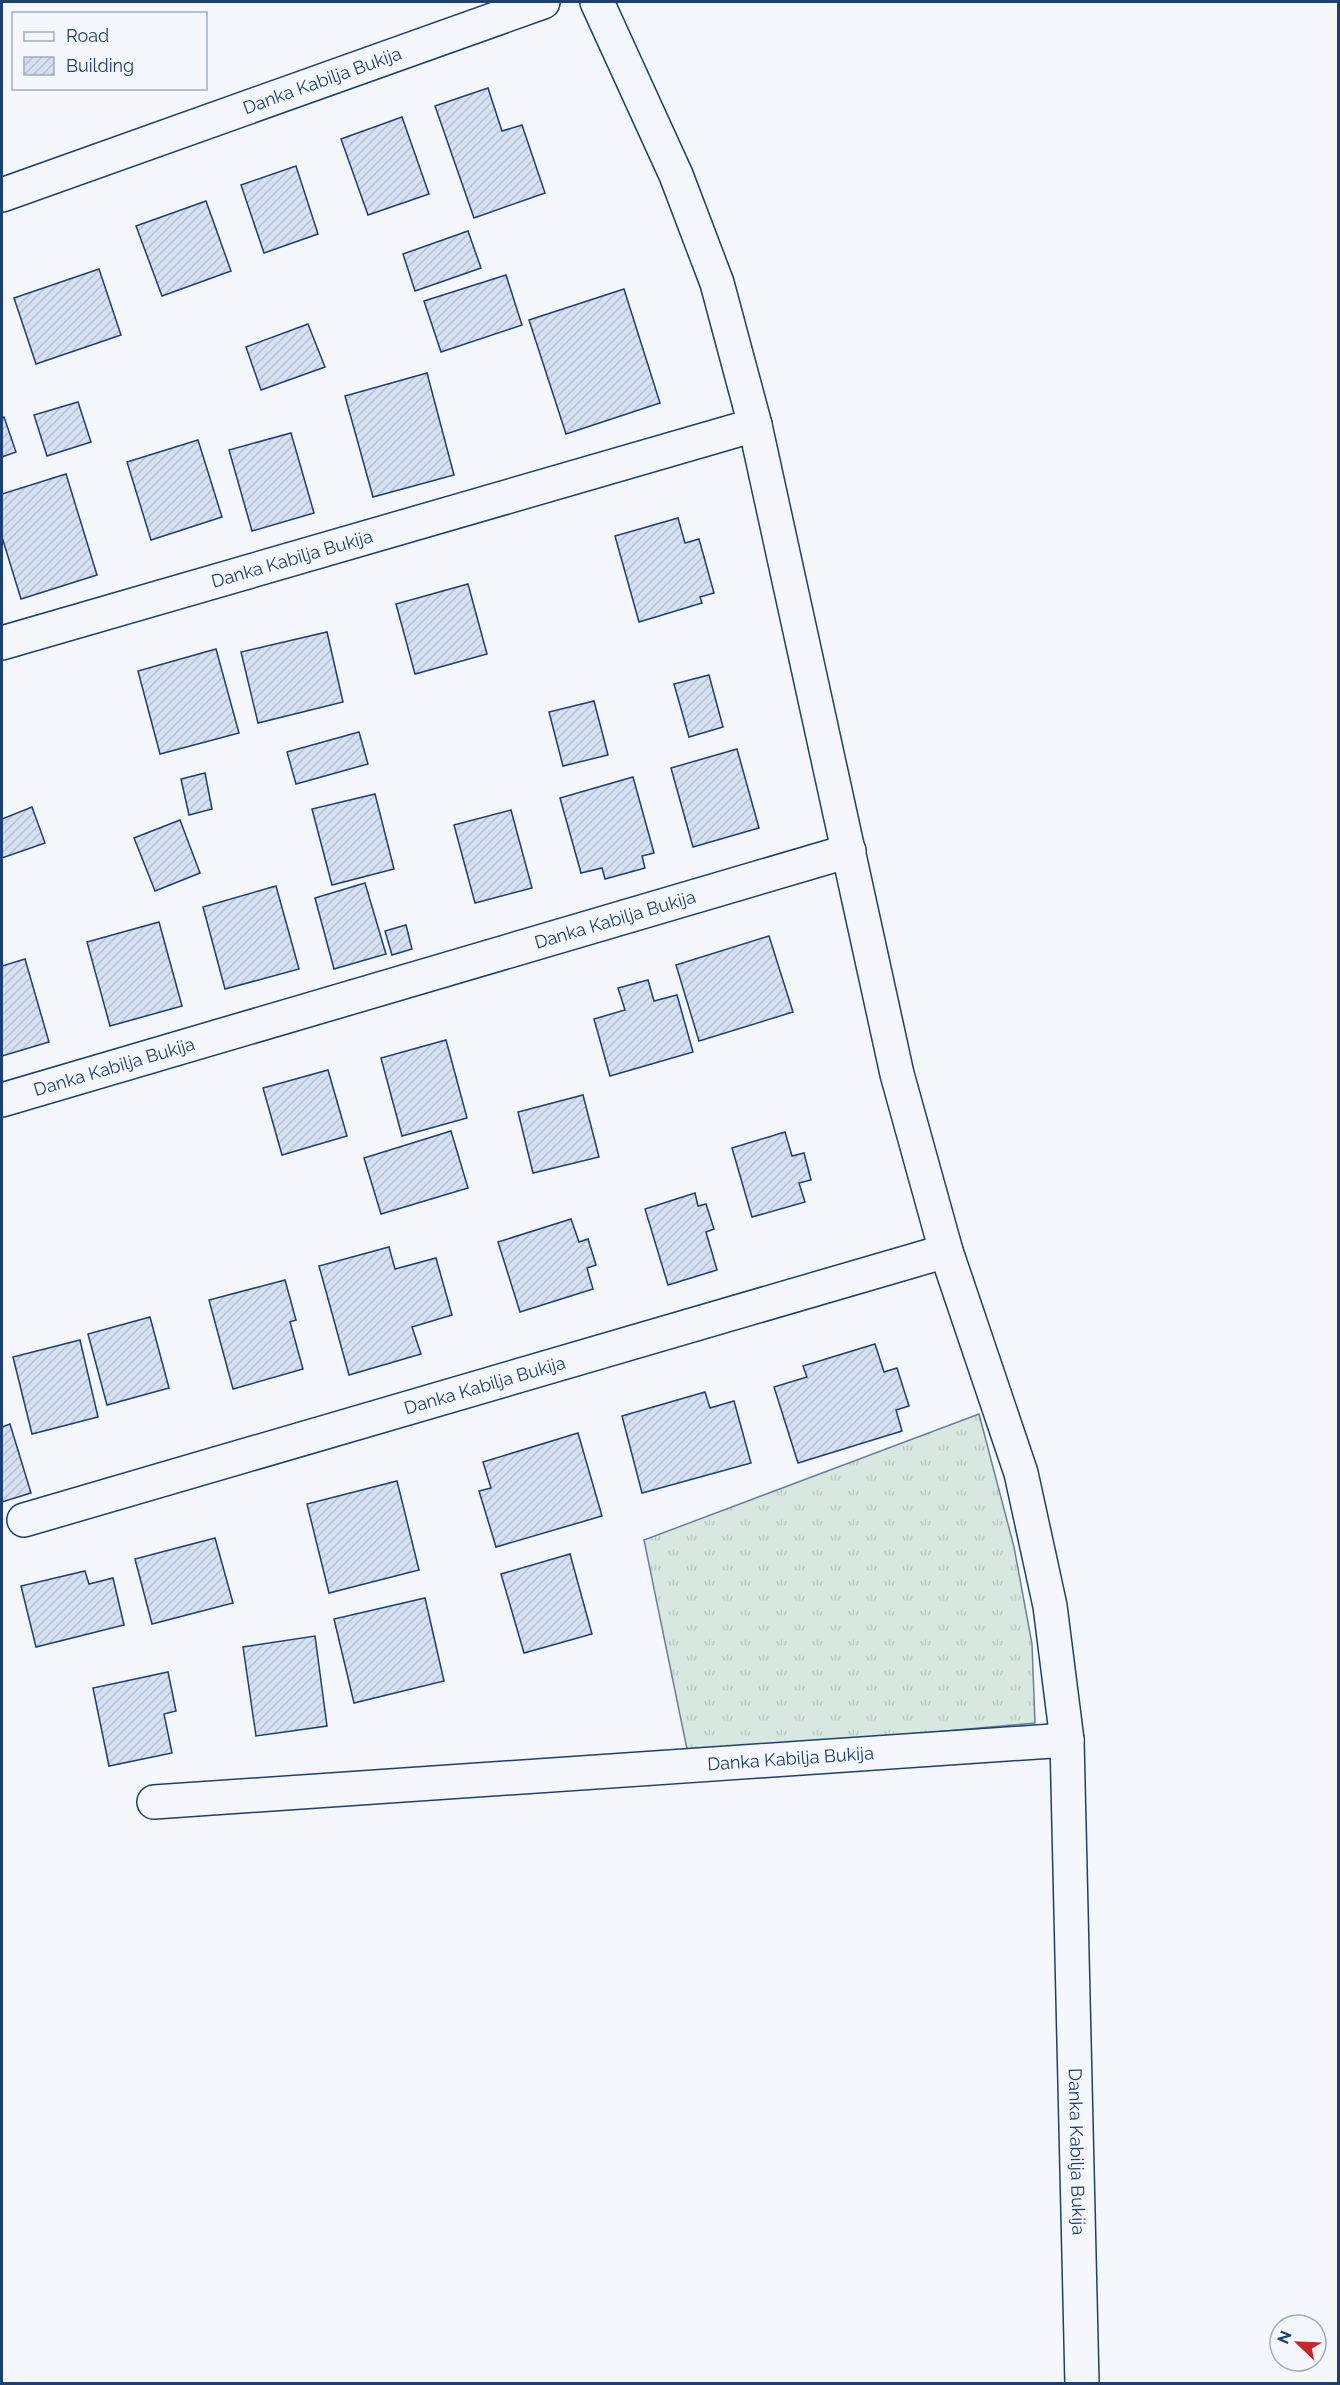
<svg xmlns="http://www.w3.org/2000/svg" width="1340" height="2385" font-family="Raleway,sans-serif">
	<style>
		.grass { fill: url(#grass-tufts); stroke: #687fa3; stroke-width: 1.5 }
		.building { fill: url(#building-hatch); stroke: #1d3f73; stroke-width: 1.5 }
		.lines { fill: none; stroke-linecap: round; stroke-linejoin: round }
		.minor-casing { stroke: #1d3f73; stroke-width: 36 }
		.minor { stroke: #f4f7fb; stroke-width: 33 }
		.labels { text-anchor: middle; stroke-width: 4.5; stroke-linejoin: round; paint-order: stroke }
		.street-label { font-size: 18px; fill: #1d3f73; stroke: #f4f7fb }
	</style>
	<defs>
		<pattern id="grass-tufts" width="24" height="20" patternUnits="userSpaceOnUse" patternTransform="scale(1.5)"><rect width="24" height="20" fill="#d7e8df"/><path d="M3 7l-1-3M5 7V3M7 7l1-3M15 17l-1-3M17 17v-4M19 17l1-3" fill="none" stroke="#b8c8c3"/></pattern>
		<pattern id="building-hatch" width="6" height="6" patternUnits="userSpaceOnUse" patternTransform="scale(1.5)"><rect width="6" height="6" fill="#d5e0f0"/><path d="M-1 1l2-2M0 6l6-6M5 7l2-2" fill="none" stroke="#b6c1d1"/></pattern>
	</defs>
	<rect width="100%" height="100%" fill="#f4f7fb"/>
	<path class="grass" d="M 979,1414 L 1014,1547 L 1032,1644 L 1035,1723 L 688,1754 L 644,1540 Z"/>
	<g class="building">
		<path d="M 488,88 L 502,131 L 522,125 L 545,193 L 474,218 L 435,106 Z"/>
		<path d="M 402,117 L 429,194 L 368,215 L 341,139 Z"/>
		<path d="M 296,166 L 318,234 L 264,253 L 241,185 Z"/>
		<path d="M 206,201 L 231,271 L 162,296 L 136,226 Z"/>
		<path d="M 468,231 L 481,268 L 415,291 L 403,254 Z"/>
		<path d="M 99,269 L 121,335 L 36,364 L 14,298 Z"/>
		<path d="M 506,275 L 522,325 L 441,352 L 424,301 Z"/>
		<path d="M 624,289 L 660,403 L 566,434 L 529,320 Z"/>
		<path d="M 308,324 L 325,367 L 261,390 L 246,347 Z"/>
		<path d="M 427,373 L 454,475 L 373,497 L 345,396 Z"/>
		<path d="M 78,402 L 91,442 L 47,456 L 34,415 Z"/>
		<path d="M 4,417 L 16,452 L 2,457 L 2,418 Z"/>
		<path d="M 291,433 L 314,513 L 252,531 L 229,450 Z"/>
		<path d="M 198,440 L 222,517 L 151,540 L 127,462 Z"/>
		<path d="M 66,474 L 97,575 L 21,599 L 2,537 L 2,494 Z"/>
		<path d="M 678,518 L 685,543 L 699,539 L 714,593 L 700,597 L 702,603 L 639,622 L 615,536 Z"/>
		<path d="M 468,584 L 487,654 L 415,674 L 396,604 Z"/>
		<path d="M 327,632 L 343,702 L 258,723 L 241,652 Z"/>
		<path d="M 216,649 L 239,733 L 160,754 L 138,671 Z"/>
		<path d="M 709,675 L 723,727 L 689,737 L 674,684 Z"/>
		<path d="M 594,701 L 608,755 L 563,766 L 549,712 Z"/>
		<path d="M 359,732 L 368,764 L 296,784 L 287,752 Z"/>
		<path d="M 737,749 L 759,828 L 693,847 L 671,768 Z"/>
		<path d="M 205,773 L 212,809 L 189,815 L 181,779 Z"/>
		<path d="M 633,777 L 654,853 L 642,856 L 645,868 L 605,879 L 602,868 L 581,873 L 560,798 Z"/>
		<path d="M 375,794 L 394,869 L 332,885 L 312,809 Z"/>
		<path d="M 32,807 L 45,843 L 2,858 L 2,819 Z"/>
		<path d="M 511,810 L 532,888 L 475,903 L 454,825 Z"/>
		<path d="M 180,820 L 200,873 L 155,891 L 134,838 Z"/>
		<path d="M 365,883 L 386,954 L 334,969 L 315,898 Z"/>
		<path d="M 276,886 L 299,969 L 225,989 L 203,907 Z"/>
		<path d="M 159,922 L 182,1006 L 110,1026 L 87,942 Z"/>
		<path d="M 406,925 L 412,949 L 392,955 L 385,931 Z"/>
		<path d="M 769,936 L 793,1012 L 699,1041 L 676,965 Z"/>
		<path d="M 25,959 L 49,1042 L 2,1056 L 2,966 Z"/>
		<path d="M 648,980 L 654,1001 L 677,995 L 693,1052 L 610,1076 L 594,1019 L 625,1010 L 618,988 Z"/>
		<path d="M 446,1040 L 467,1118 L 402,1136 L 381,1058 Z"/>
		<path d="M 328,1070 L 347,1136 L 282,1155 L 263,1088 Z"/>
		<path d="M 583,1095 L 599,1157 L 533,1173 L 518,1112 Z"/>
		<path d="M 451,1131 L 468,1188 L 381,1214 L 364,1158 Z"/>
		<path d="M 785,1132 L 792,1156 L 804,1153 L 811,1180 L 799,1183 L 805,1202 L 752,1217 L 732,1148 Z"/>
		<path d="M 695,1193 L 698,1206 L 706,1204 L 714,1229 L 706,1232 L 717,1270 L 668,1285 L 645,1209 Z"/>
		<path d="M 571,1219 L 579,1242 L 588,1239 L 596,1265 L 587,1268 L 593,1289 L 520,1312 L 498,1242 Z"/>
		<path d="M 389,1247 L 395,1269 L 436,1258 L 452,1315 L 412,1327 L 421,1354 L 349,1375 L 319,1266 Z"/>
		<path d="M 285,1280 L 296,1320 L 290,1322 L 303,1369 L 233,1389 L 209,1300 Z"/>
		<path d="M 150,1317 L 169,1388 L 107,1405 L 88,1334 Z"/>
		<path d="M 80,1340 L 98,1417 L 32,1434 L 13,1357 Z"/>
		<path d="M 875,1344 L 884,1372 L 897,1368 L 909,1406 L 896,1410 L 902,1431 L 798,1463 L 774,1387 L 807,1377 L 803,1366 Z"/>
		<path d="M 705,1392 L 710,1408 L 734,1401 L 751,1463 L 642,1493 L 622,1416 Z"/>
		<path d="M 10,1424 L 31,1493 L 2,1502 L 2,1427 Z"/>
		<path d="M 578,1433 L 602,1516 L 496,1547 L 479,1491 L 491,1488 L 483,1462 Z"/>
		<path d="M 397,1481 L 419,1570 L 329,1593 L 307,1504 Z"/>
		<path d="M 215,1538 L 233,1603 L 152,1624 L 135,1559 Z"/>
		<path d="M 570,1554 L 592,1634 L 524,1653 L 501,1574 Z"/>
		<path d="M 85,1571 L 89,1584 L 113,1578 L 124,1625 L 36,1647 L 21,1586 Z"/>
		<path d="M 425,1598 L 444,1681 L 354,1703 L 334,1619 Z"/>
		<path d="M 315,1636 L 327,1726 L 256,1736 L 243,1647 Z"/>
		<path d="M 168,1672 L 176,1711 L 164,1714 L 172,1753 L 109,1766 L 93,1688 Z"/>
	</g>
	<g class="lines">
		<defs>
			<g id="minor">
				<path id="s1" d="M 597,2 L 676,175 L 717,283 L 755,425 L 897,1074 L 946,1251 L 1021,1473 L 1050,1606 L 1067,1740 L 1082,2384"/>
				<path id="s2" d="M 2,195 L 543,2"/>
				<path id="s3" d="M 2,643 L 755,425"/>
				<path id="s4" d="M 2,1100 L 849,851"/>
				<path id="s5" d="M 24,1520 L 946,1251"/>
				<path id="s6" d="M 154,1802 L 1067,1740"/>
			</g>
		</defs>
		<use href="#minor" class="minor-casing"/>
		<use href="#minor" class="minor"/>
	</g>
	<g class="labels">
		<g class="street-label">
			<text dy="6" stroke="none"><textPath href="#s2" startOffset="340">Danka Kabilja Bukija</textPath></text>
			<text dy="6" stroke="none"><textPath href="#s3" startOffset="302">Danka Kabilja Bukija</textPath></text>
			<text dy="6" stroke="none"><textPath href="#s4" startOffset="639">Danka Kabilja Bukija</textPath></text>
			<text dy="6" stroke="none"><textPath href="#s4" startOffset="117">Danka Kabilja Bukija</textPath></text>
			<text dy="6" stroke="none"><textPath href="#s5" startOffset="480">Danka Kabilja Bukija</textPath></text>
			<text dy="6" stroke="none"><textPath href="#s6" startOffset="638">Danka Kabilja Bukija</textPath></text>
			<text dy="6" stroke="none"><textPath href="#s1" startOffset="2218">Danka Kabilja Bukija</textPath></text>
		</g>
	</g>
	<rect width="1340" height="2385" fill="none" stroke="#1d3f73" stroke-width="6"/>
	<rect x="12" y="12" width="195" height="78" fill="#f4f7fb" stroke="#9eadc5" stroke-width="1.5"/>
	<rect x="24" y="32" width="30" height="9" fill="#f4f7fb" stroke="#9eadc5" stroke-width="1.5"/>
	<text x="66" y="42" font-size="18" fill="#1d3f73">Road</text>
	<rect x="24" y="57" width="30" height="18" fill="url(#building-hatch)" stroke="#9eadc5" stroke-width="1.5"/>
	<text x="66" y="72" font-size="18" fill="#1d3f73">Building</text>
	<g transform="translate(1298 2343) rotate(293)"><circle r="28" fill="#f4f7fb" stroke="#9eadc5" stroke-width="1.5"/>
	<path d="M0-4.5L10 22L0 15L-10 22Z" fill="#c62828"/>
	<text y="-9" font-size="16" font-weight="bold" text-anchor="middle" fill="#1d3f73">N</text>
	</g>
</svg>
